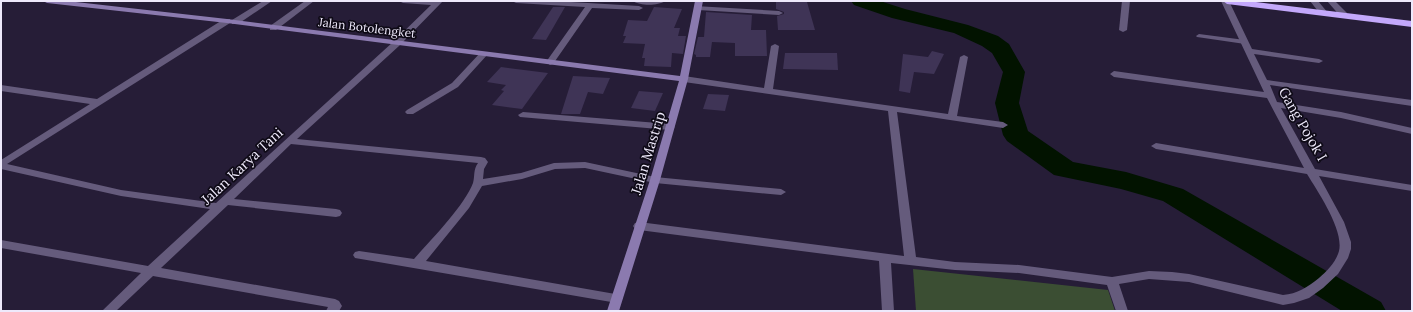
<svg xmlns="http://www.w3.org/2000/svg" width="1413" height="312" font-family="Lora,serif">
	<style>
		.green { fill: #3b4e33 }
		.lines { fill: none; stroke-linecap: round; stroke-linejoin: round }
		.river { fill: #021300; fill-rule: evenodd }
		.building { fill: #3f3456 }
		.lane { fill: #655b7c; fill-rule: evenodd }
		.street { fill: #655b7c; fill-rule: evenodd }
		.secondary { fill: #8b7aaf; fill-rule: evenodd }
		.highway { fill: #c3a8fb; fill-rule: evenodd }
		.labels { text-anchor: middle; stroke-width: 3.5; stroke-linejoin: round; paint-order: stroke }
		.far-street-label { font-size: 12px; fill: #eee9fb; stroke: #0e0a16 }
		.street-label { font-size: 14px; fill: #eee9fb; stroke: #0e0a16 }
	</style>
	<rect width="100%" height="100%" fill="#261d37"/>
	<path class="green" d="M 913,269 L 1108,290 L 1115,311 L 916,311 Z"/>
	<g class="lines">
		<path class="river" d="M 851,1 L 880,1 L 905,9 L 968,25 L 998,36 L 1009,44 L 1025,72 L 1019,103 L 1028,131 L 1073,162 L 1126,172 L 1183,189 L 1381,302 L 1386,311 L 1342,311 L 1163,201 L 1121,189 L 1054,175 L 1007,141 L 1003,135 L 995,103 L 1003,72 L 992,53 L 982,46 L 954,33 L 892,18 L 854,5 Z"/>
	</g>
	<g class="building">
		<path d="M 776,1 L 807,2 L 815,30 L 778,30 L 777,16 L 784,14 L 784,12 L 776,9 Z"/>
		<path d="M 553,7 L 565,7 L 546,40 L 532,39 Z"/>
		<path d="M 654,7 L 682,9 L 674,28 L 680,28 L 678,36 L 686,36 L 683,54 L 672,53 L 671,67 L 644,66 L 645,58 L 642,58 L 645,44 L 623,43 L 626,36 L 623,36 L 628,20 L 647,21 Z"/>
		<path d="M 706,12 L 752,15 L 751,30 L 766,30 L 767,56 L 735,56 L 735,43 L 712,42 L 710,57 L 696,57 L 696,55 L 694,54 L 698,37 L 704,37 Z"/>
		<path d="M 932,51 L 944,54 L 934,74 L 914,72 L 910,93 L 899,91 L 903,54 L 928,57 Z"/>
		<path d="M 785,53 L 837,53 L 838,70 L 783,69 Z"/>
		<path d="M 501,67 L 548,73 L 522,109 L 492,105 L 504,91 L 501,90 L 506,85 L 487,82 Z"/>
		<path d="M 573,76 L 610,78 L 603,94 L 588,92 L 580,114 L 561,114 Z"/>
		<path d="M 639,91 L 663,93 L 655,111 L 631,108 Z"/>
		<path d="M 708,94 L 729,95 L 725,111 L 703,109 Z"/>
	</g>
	<g class="lines">
		<path class="lane" d="M 1199,34 L 1245,40 L 1248,42 L 1245,44 L 1197,37 L 1196,36 Z"/>
		<g class="street">
			<path d="M 263,1 L 272,1 L 238,24 L 232,24 L 232,20 Z"/>
			<path d="M 305,1 L 314,1 L 276,30 L 270,30 L 270,26 Z"/>
			<path d="M 399,1 L 443,1 L 399,46 L 297,139 L 481,157 L 485,158 L 488,162 L 484,169 L 483,179 L 521,173 L 554,163 L 585,162 L 655,177 L 781,189 L 786,192 L 781,195 L 655,183 L 585,168 L 555,169 L 522,179 L 482,186 L 469,208 L 426,261 L 621,295 L 623,298 L 621,301 L 617,303 L 355,258 L 353,255 L 355,252 L 359,251 L 414,259 C 430,241 465,205 473,183 C 475,176 473,170 478,163 L 291,144 L 234,199 L 336,209 L 340,210 L 342,213 L 340,216 L 336,217 L 228,205 L 161,268 L 335,299 L 339,301 L 342,306 L 339,311 L 326,311 L 328,307 L 153,276 L 116,311 L 102,311 L 141,273 L 1,248 L 1,240 L 148,266 L 210,209 L 121,196 L 1,169 L 1,160 L 90,104 L 1,91 L 1,85 L 97,99 L 224,19 L 230,19 L 230,23 L 7,164 L 121,190 L 216,203 L 393,42 L 431,5 L 403,3 Z"/>
			<path d="M 512,1 L 554,1 L 639,6 L 643,8 L 639,10 L 592,8 L 553,64 L 550,65 L 546,62 L 585,7 L 516,3 Z"/>
			<path d="M 633,1 L 665,1 C 658,6 640,6 633,1 Z"/>
			<path d="M 1122,1 L 1130,1 L 1127,30 L 1123,32 L 1119,30 Z"/>
			<path d="M 1221,1 L 1229,1 L 1252,49 L 1319,59 L 1323,61 L 1319,63 L 1254,54 L 1267,80 L 1412,100 L 1412,106 L 1270,85 L 1277,102 L 1341,112 L 1412,128 L 1412,134 L 1341,118 L 1281,108 L 1315,169 L 1412,185 L 1412,191 L 1319,176 L 1344,222 L 1351,242 L 1351,249 L 1348,258 L 1338,274 L 1323,288 L 1309,298 L 1294,303 L 1283,305 L 1189,282 L 1149,279 L 1119,284 L 1128,311 L 1116,311 L 1107,285 L 1019,273 L 955,270 L 891,263 L 894,311 L 882,311 L 879,261 L 639,230 L 635,229 L 633,226 L 635,223 L 639,222 L 904,256 L 888,111 L 684,82 L 680,79 L 684,76 L 764,88 L 771,46 L 775,44 L 779,46 L 773,89 L 948,114 L 960,57 L 964,55 L 968,57 L 957,116 L 1003,122 L 1008,125 L 1003,128 L 897,112 L 916,257 L 955,262 L 1019,265 L 1112,277 L 1149,271 L 1172,272 L 1189,274 L 1283,295 C 1297,294 1308,287 1319,278 C 1327,271 1336,262 1339,251 C 1344,230 1318,192 1307,174 L 1156,149 L 1151,146 L 1156,143 L 1304,168 L 1267,98 L 1114,77 L 1110,74 L 1114,71 L 1264,92 Z"/>
			<path d="M 1310,1 L 1318,1 L 1328,13 L 1327,15 L 1321,15 Z"/>
			<path d="M 1327,1 L 1335,1 L 1347,13 L 1347,17 L 1341,17 Z"/>
			<path d="M 695,6 L 779,11 L 783,13 L 779,15 L 698,10 L 694,8 Z"/>
			<path d="M 481,52 L 487,52 L 488,54 L 458,87 L 413,114 L 407,114 L 405,112 L 407,110 L 452,83 Z"/>
			<path d="M 523,112 L 670,124 L 675,127 L 670,130 L 520,117 L 518,115 Z"/>
		</g>
		<path class="secondary" d="M 43,1 L 67,1 L 227,19 L 680,76 L 695,1 L 703,1 L 688,79 L 660,180 L 619,311 L 607,311 L 650,180 L 679,81 L 227,23 L 47,3 Z"/>
		<path class="highway" d="M 1223,1 L 1248,1 L 1412,21 L 1412,27 L 1227,4 Z"/>
	</g>
	<g class="labels">
		<g class="far-street-label">
			<text transform="translate(367 28) rotate(7)" y="4">Jalan Botolengket</text>
		</g>
		<g class="street-label">
			<text transform="translate(1303 124) rotate(60)" y="5">Gang Pojok I</text>
			<text transform="translate(648 153) rotate(-73)" y="5">Jalan Mastrip</text>
			<text transform="translate(242 166) rotate(-43)" y="5">Jalan Karya Tani</text>
		</g>
	</g>
	<rect width="1413" height="312" fill="none" stroke="#eee9fb" stroke-width="4"/>
</svg>
